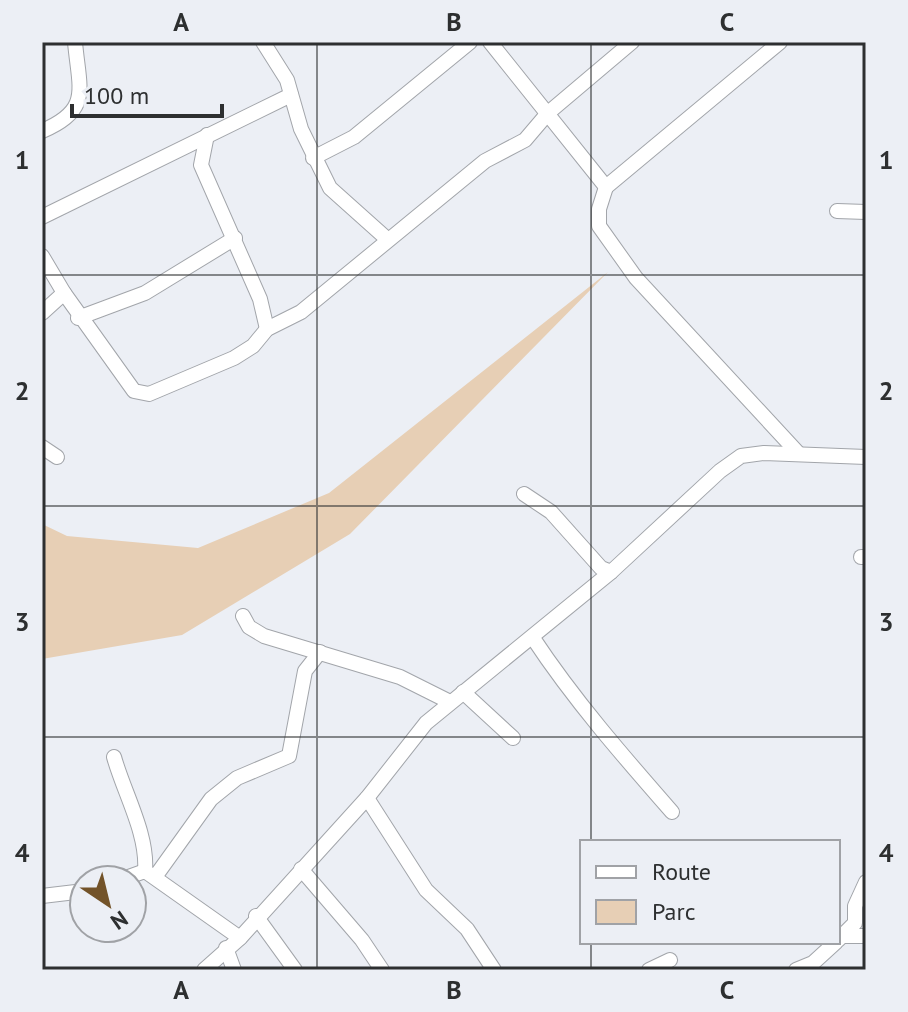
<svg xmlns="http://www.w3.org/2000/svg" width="908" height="1012" font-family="'PT Sans',sans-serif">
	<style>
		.green { fill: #e7cfb5 }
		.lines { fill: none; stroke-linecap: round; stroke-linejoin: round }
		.minor-casing { stroke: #a2a5aa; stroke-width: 16 }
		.minor { stroke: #fff; stroke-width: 14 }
		.grid { fill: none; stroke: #2d2f30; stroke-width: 2; stroke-opacity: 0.55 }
		.neatline { fill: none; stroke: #2d2f30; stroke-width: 3 }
		.grid-label { font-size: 26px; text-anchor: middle; font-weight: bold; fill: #2d2f30 }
	</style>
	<rect width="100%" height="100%" fill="#eceff5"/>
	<path class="green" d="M 608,272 L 350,534 L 182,635 L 42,659 L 42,524 L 67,536 L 198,548 L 329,493 Z"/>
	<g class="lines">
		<defs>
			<g id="minor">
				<path d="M 263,42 L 287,80 L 301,129 L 330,188 L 387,239"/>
				<path d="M 490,42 L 606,187 L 780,42"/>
				<path d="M 42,131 C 92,110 79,89 75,42"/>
				<path d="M 207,135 L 201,165 L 260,299 L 267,329"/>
				<path d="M 313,158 L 354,137 L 470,42"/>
				<path d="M 606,187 L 599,209 L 599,226 L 636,278 L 798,453"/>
				<path d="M 837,211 L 866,212"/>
				<path d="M 42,217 L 291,95"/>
				<path d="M 42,256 L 64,293 L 42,313"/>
				<path d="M 64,293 L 134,391 L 149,394 L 234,358 L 253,346 L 267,329 L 301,312 L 485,161 L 525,140 L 548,113 L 632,42"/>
				<path d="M 78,318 L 145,293 L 235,238"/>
				<path d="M 42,447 L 57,457"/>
				<path d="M 524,494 L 551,512 L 601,568 L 611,572"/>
				<path d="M 861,557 L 866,557"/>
				<path d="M 243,616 L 249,627 L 264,636 L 400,677 L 450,702"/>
				<path d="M 533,638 C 574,700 623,756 672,812"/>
				<path d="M 463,692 L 513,738"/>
				<path d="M 114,757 C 124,793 148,834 145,871"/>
				<path d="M 367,798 L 426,890 L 467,929 L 494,970"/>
				<path d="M 301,869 L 362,940 L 382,970"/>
				<path d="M 155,877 L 211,799 L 237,778 L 289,756 L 305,671 L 320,652"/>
				<path d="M 120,880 L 145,871 L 240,938"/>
				<path d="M 42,896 L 84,891"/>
				<path d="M 256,916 L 295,970"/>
				<path d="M 843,936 L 866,936"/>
				<path d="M 838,940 L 855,923 L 855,906 L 866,882"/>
				<path d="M 226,948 L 234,970"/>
				<path d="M 204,970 L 240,938 L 367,798 L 426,723 L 611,572 L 720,471 L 741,456 L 764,453 L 866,457"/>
				<path d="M 649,970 L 670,960"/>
				<path d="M 796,970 L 813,963 L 836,942"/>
			</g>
		</defs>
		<use href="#minor" class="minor-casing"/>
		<use href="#minor" class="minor"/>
	</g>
	<path class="grid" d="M 317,42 L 317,970M 591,42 L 591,842M 42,275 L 866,275M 42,506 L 866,506M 42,737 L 866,737M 591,942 L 591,970"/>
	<rect width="908" height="1012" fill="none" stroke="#eceff5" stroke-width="88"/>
	<rect x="580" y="840" width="260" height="104" fill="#eceff5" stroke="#a0a2a6" stroke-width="2"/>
	<rect x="596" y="866" width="40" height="12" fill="#ffffff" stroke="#a0a2a6" stroke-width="2"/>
	<text x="652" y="880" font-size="24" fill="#2d2f30">Route</text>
	<rect x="596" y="900" width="40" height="24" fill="#e7cfb5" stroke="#a0a2a6" stroke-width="2"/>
	<text x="652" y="920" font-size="24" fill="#2d2f30">Parc</text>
	<g transform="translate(108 904) rotate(145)"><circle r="38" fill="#eceff5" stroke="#a0a2a6" stroke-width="2"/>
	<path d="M0-6L14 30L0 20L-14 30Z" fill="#735329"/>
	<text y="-12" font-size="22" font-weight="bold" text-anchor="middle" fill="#2d2f30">N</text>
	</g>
	<path d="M72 104v12h150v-12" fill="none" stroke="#2d2f30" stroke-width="4"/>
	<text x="84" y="104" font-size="24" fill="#2d2f30" stroke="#eceff5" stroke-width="6" paint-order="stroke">100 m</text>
	<rect x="44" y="44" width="820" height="924" class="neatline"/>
	<g class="grid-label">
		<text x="181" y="31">A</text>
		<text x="454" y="31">B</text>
		<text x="727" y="31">C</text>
		<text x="22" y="169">1</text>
		<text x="886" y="169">1</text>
		<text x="22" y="400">2</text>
		<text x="886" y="400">2</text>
		<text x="22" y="631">3</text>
		<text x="886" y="631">3</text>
		<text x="22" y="862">4</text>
		<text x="886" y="862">4</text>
		<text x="181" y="999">A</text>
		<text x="454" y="999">B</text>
		<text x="727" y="999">C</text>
	</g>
</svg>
